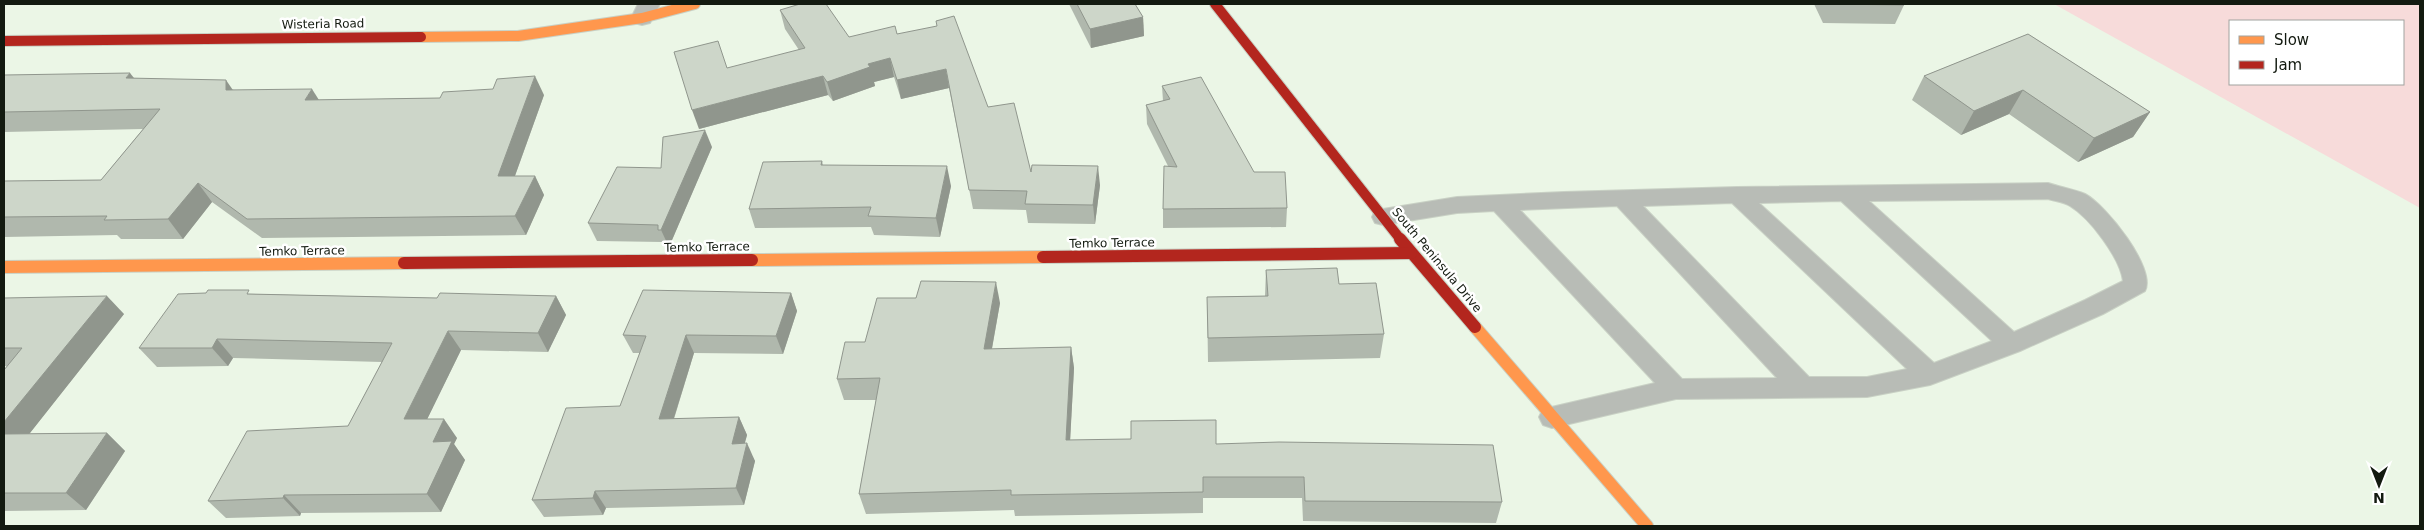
<svg xmlns="http://www.w3.org/2000/svg" width="2424" height="530" font-family="'DejaVu Sans',sans-serif">
	<style>
		.water { fill: #f7dbda; fill-rule: evenodd }
		.lines { fill: none; stroke-linecap: round; stroke-linejoin: round }
		.lane-casing { stroke: #c9d1c5; stroke-width: 2 }
		.street-casing { stroke: #c9d1c5; stroke-width: 2 }
		.slow-far1-casing { stroke: #c9d1c5; stroke-width: 12 }
		.slow-casing { stroke: #c9d1c5; stroke-width: 14 }
		.jam-far1-casing { stroke: #c9d1c5; stroke-width: 12 }
		.jam-casing { stroke: #c9d1c5; stroke-width: 14 }
		.lane { fill: #b8bcb6; fill-rule: evenodd }
		.street { fill: #b8bcb6; fill-rule: evenodd }
		.slow-far1 { stroke: #ff974d; stroke-width: 10 }
		.slow { stroke: #ff974d; stroke-width: 12 }
		.jam-far1 { stroke: #b3261e; stroke-width: 10 }
		.jam { stroke: #b3261e; stroke-width: 12 }
		.wall { fill: #b0b8ad }
		.shaded-wall { fill: #90968d }
		.building { fill: #cdd6c9; stroke: #90968d }
		.labels { text-anchor: middle; stroke-width: 5; stroke-linejoin: round; paint-order: stroke }
		.street-label { font-size: 12px; fill: #131a10; stroke: #fff }
	</style>
	<rect width="100%" height="100%" fill="#ebf6e6"/>
	<path class="water" d="M 2054,4 L 2420,4 L 2420,208 ZM 2230,21 L 2403,21 L 2403,84 L 2230,84 Z"/>
	<g class="lines">
		<defs>
			<path id="lane" d="M 2048,183 C 2060,187 2074,189 2085,194 C 2106,205 2157,269 2145,291 L 2103,314 L 2020,351 L 1930,385 L 1867,397 L 1676,399 L 1552,428 L 1543,425 L 1539,417 L 1543,409 L 1655,383 L 1494,211 L 1457,213 L 1383,225 L 1375,223 L 1372,217 L 1375,211 L 1383,209 L 1457,197 L 1564,192 L 1737,187 ZM 2048,199 C 2054,201 2064,202 2070,206 C 2090,218 2120,258 2123,281 L 2085,300 L 2014,332 L 1869,201 ZM 1841,201 L 1992,341 L 1934,363 L 1759,203 ZM 1732,203 L 1907,369 L 1867,377 L 1809,377 L 1643,206 ZM 1617,206 L 1777,378 L 1682,379 L 1520,210 Z"/>
			<path id="street" d="M 638,4 L 660,4 L 650,23 L 642,25 L 634,23 L 631,18 Z"/>
			<path id="slow-far1" d="M 421,37 L 518,36 L 642,18 L 695,4"/>
			<g id="slow">
				<path d="M 752,260 L 1043,257"/>
				<path d="M 4,267 L 404,263"/>
				<path d="M 1475,327 L 1647,526"/>
			</g>
			<g id="jam-far1">
				<path d="M 1215,4 L 1401,240"/>
				<path d="M 4,41 L 421,37"/>
			</g>
			<g id="jam">
				<path d="M 1400,239 L 1475,327"/>
				<path d="M 1043,257 L 1411,253"/>
				<path d="M 404,263 L 752,260"/>
			</g>
		</defs>
		<use href="#lane" class="lane-casing"/>
		<use href="#street" class="street-casing"/>
		<use href="#slow-far1" class="slow-far1-casing"/>
		<use href="#slow" class="slow-casing"/>
		<use href="#jam-far1" class="jam-far1-casing"/>
		<use href="#jam" class="jam-casing"/>
		<use href="#lane" class="lane"/>
		<use href="#street" class="street"/>
		<use href="#slow-far1" class="slow-far1"/>
		<use href="#slow" class="slow"/>
		<use href="#jam-far1" class="jam-far1"/>
		<use href="#jam" class="jam"/>
	</g>
	<g class="wall">
		<path d="M 1069,4 L 1135,4 L 1143,17 L 1144,36 L 1091,48 Z"/>
		<path d="M 1814,4 L 1903,4 L 1904,5 L 1895,24 L 1823,23 Z"/>
		<path d="M 780,10 L 849,37 L 897,34 L 988,107 L 1031,172 L 1100,185 L 1095,224 L 1028,223 L 1026,210 L 973,209 L 949,88 L 901,99 L 894,77 L 874,82 L 875,86 L 833,101 L 828,95 L 699,129 L 799,50 L 785,29 Z"/>
		<path d="M 2028,34 L 2150,112 L 2133,137 L 2078,162 L 2009,114 L 1961,135 L 1912,100 L 1924,76 Z"/>
		<path d="M 4,75 L 134,78 L 319,100 L 440,98 L 544,95 L 515,176 L 535,176 L 544,195 L 526,235 L 262,238 L 212,202 L 183,239 L 121,239 L 117,235 L 4,237 L 4,181 L 101,180 L 143,129 L 4,132 Z"/>
		<path d="M 1162,86 L 1254,172 L 1287,208 L 1286,227 L 1163,228 L 1163,209 L 1168,166 L 1147,124 L 1146,105 L 1163,101 Z"/>
		<path d="M 712,147 L 669,247 L 665,247 L 663,242 L 597,241 L 588,223 L 661,168 Z"/>
		<path d="M 822,161 L 823,165 L 951,186 L 940,237 L 874,235 L 871,227 L 755,228 L 749,209 Z"/>
		<path d="M 1266,270 L 1339,284 L 1384,334 L 1380,358 L 1208,362 L 1207,297 L 1265,296 Z"/>
		<path d="M 206,293 L 437,298 L 556,296 L 566,315 L 548,352 L 461,350 L 427,419 L 457,438 L 454,444 L 465,460 L 441,512 L 301,513 L 300,516 L 226,518 L 208,501 L 348,426 L 382,362 L 233,358 L 228,366 L 157,367 L 139,348 Z"/>
		<path d="M 791,293 L 797,311 L 783,354 L 694,353 L 674,419 L 739,417 L 747,435 L 744,444 L 755,461 L 744,505 L 606,508 L 603,515 L 544,517 L 532,500 L 620,406 L 640,353 L 633,353 L 623,335 Z"/>
		<path d="M 4,298 L 124,314 L 29,434 L 107,433 L 125,451 L 86,510 L 4,511 L 4,370 L 7,366 L 4,366 Z"/>
		<path d="M 916,298 L 1000,303 L 992,349 L 1071,347 L 1074,368 L 1070,440 L 1216,444 L 1502,502 L 1496,523 L 1303,521 L 1302,498 L 1203,498 L 1203,513 L 1015,516 L 1014,510 L 866,514 L 859,494 L 876,400 L 844,400 L 837,379 L 865,342 Z"/>
	</g>
	<g class="shaded-wall">
		<path d="M 1143,17 L 1144,36 L 1091,48 L 1090,29 Z"/>
		<path d="M 890,58 L 894,77 L 874,82 L 875,86 L 833,101 L 827,82 L 868,64 Z"/>
		<path d="M 946,69 L 949,88 L 901,99 L 897,80 Z"/>
		<path d="M 130,73 L 145,92 L 126,78 Z"/>
		<path d="M 535,76 L 544,95 L 508,195 L 498,176 Z"/>
		<path d="M 823,76 L 828,95 L 699,129 L 692,110 Z"/>
		<path d="M 226,80 L 239,99 L 226,90 Z"/>
		<path d="M 312,89 L 324,108 L 305,100 Z"/>
		<path d="M 2023,90 L 2009,114 L 1961,135 L 1974,111 Z"/>
		<path d="M 2150,112 L 2133,137 L 2078,162 L 2094,138 Z"/>
		<path d="M 705,130 L 712,147 L 669,247 L 661,230 Z"/>
		<path d="M 947,166 L 951,186 L 940,237 L 936,218 Z"/>
		<path d="M 1098,166 L 1100,185 L 1095,224 L 1093,205 Z"/>
		<path d="M 535,176 L 544,195 L 526,235 L 515,216 Z"/>
		<path d="M 198,183 L 212,202 L 183,239 L 168,219 Z"/>
		<path d="M 996,282 L 1000,303 L 988,370 L 984,349 Z"/>
		<path d="M 791,293 L 797,311 L 783,354 L 776,336 Z"/>
		<path d="M 107,296 L 124,314 L 15,452 L 4,443 L 4,422 Z"/>
		<path d="M 556,296 L 566,315 L 548,352 L 538,333 Z"/>
		<path d="M 448,331 L 461,350 L 418,438 L 404,419 Z"/>
		<path d="M 686,335 L 694,353 L 668,437 L 659,419 Z"/>
		<path d="M 217,339 L 233,358 L 228,366 L 212,348 Z"/>
		<path d="M 1071,347 L 1074,368 L 1069,461 L 1066,440 Z"/>
		<path d="M 739,417 L 747,435 L 740,462 L 732,444 Z"/>
		<path d="M 444,419 L 457,438 L 454,444 L 465,460 L 441,512 L 427,494 L 433,442 Z"/>
		<path d="M 107,433 L 125,451 L 86,510 L 66,493 Z"/>
		<path d="M 747,443 L 755,461 L 744,505 L 736,488 Z"/>
		<path d="M 595,491 L 606,508 L 603,515 L 593,498 Z"/>
		<path d="M 284,495 L 301,513 L 300,516 L 283,498 Z"/>
	</g>
	<g class="building">
		<path d="M 800,4 L 826,4 L 849,37 L 895,26 L 897,34 L 937,26 L 936,21 L 954,16 L 988,107 L 1014,103 L 1031,172 L 1032,165 L 1098,166 L 1093,205 L 1025,204 L 1027,191 L 969,190 L 946,69 L 897,80 L 890,58 L 868,64 L 870,67 L 827,82 L 823,76 L 692,110 L 674,52 L 718,41 L 727,68 L 805,48 L 780,10 Z"/>
		<path d="M 1077,4 L 1135,4 L 1143,17 L 1090,29 Z"/>
		<path d="M 1831,4 L 1903,4 L 1904,5 Z"/>
		<path d="M 2028,34 L 2150,112 L 2094,138 L 2023,90 L 1974,111 L 1924,76 Z"/>
		<path d="M 130,73 L 126,78 L 226,80 L 226,90 L 312,89 L 305,100 L 440,98 L 443,92 L 493,89 L 497,79 L 535,76 L 498,176 L 535,176 L 515,216 L 247,219 L 198,183 L 168,219 L 104,220 L 107,216 L 4,217 L 4,181 L 101,180 L 160,109 L 4,112 L 4,75 Z"/>
		<path d="M 1201,77 L 1254,172 L 1285,172 L 1287,208 L 1163,209 L 1164,166 L 1177,167 L 1146,105 L 1170,99 L 1162,86 Z"/>
		<path d="M 705,130 L 661,230 L 658,230 L 658,225 L 588,223 L 617,167 L 661,168 L 663,137 Z"/>
		<path d="M 822,161 L 821,165 L 947,166 L 936,218 L 868,216 L 871,207 L 749,209 L 763,162 Z"/>
		<path d="M 1337,268 L 1339,284 L 1376,283 L 1384,334 L 1208,338 L 1207,297 L 1268,296 L 1266,270 Z"/>
		<path d="M 921,281 L 996,282 L 984,349 L 1071,347 L 1066,440 L 1131,439 L 1131,421 L 1216,420 L 1216,444 L 1279,442 L 1493,445 L 1502,502 L 1305,501 L 1304,477 L 1203,477 L 1203,492 L 1011,495 L 1011,490 L 859,494 L 880,378 L 837,379 L 845,342 L 865,342 L 877,298 L 916,298 Z"/>
		<path d="M 208,290 L 249,290 L 247,294 L 437,298 L 440,293 L 556,296 L 538,333 L 448,331 L 404,419 L 444,419 L 433,442 L 452,441 L 427,494 L 284,495 L 283,498 L 208,501 L 247,431 L 348,426 L 392,343 L 217,339 L 212,348 L 139,348 L 178,294 L 206,293 Z"/>
		<path d="M 643,290 L 791,293 L 776,336 L 686,335 L 659,419 L 739,417 L 732,444 L 747,443 L 736,488 L 595,491 L 593,498 L 532,500 L 566,408 L 620,406 L 646,336 L 623,335 Z"/>
		<path d="M 107,296 L 4,422 L 4,370 L 22,348 L 4,348 L 4,298 Z"/>
		<path d="M 107,433 L 66,493 L 4,493 L 4,434 Z"/>
	</g>
	<g class="labels">
		<g class="street-label">
			<text transform="translate(323 24) rotate(-1)" y="4">Wisteria Road</text>
			<text transform="translate(1112 243) rotate(-1)" y="4">Temko Terrace</text>
			<text transform="translate(707 247) rotate(-1)" y="4">Temko Terrace</text>
			<text transform="translate(302 251) rotate(-1)" y="4">Temko Terrace</text>
			<text transform="translate(1437 260) rotate(50)" y="4">South Peninsula Drive</text>
		</g>
	</g>
	<rect width="2424" height="530" fill="none" stroke="#131a10" stroke-width="10"/>
	<rect x="2229" y="20" width="175" height="65" fill="#ffffff" stroke="#a1a39f"/>
	<rect x="2239" y="36" width="25" height="8" fill="#ff974d" stroke="#a1a39f"/>
	<text x="2274" y="45" font-size="15" fill="#131a10">Slow</text>
	<rect x="2239" y="61" width="25" height="8" fill="#b3261e" stroke="#a1a39f"/>
	<text x="2274" y="70" font-size="15" fill="#131a10">Jam</text>
	<g transform="translate(2379 485) rotate(180)" stroke="#ffffff" stroke-width="4" paint-order="stroke">
	<path d="M0-4L9 19L0 12L-9 19Z" fill="#131a10"/>
	<text y="-8" font-size="14" font-weight="bold" text-anchor="middle" fill="#131a10">N</text>
	</g>
</svg>
